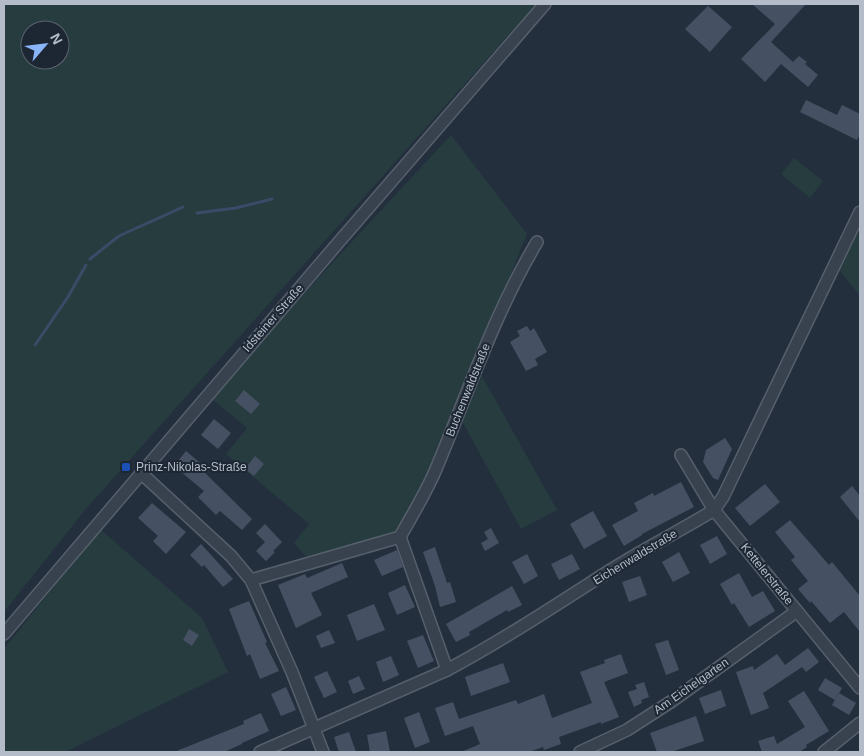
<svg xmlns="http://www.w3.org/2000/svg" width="864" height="756" font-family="Helvetica,sans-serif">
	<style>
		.green { fill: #263c3f; fill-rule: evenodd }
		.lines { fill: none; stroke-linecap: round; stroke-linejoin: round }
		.stream { stroke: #394c67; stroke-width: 3 }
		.building { fill: #455162 }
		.minor-casing { stroke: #565f6c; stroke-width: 14 }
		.minor { stroke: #38414e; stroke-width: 11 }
		.transit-dot { fill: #1a4fb4; stroke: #1d2633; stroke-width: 2 }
		.labels { text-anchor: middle; stroke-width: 4; stroke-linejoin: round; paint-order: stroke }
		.street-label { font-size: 12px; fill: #b4bcc9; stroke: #1d2633 }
		.poi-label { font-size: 12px; fill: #b4bcc9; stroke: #1d2633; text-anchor: start }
	</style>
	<rect width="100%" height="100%" fill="#242f3e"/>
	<g class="green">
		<path d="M 4,4 L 536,4 L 85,510 L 4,612 ZM 30,30 L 60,30 L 60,60 L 30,60 Z"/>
		<path d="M 451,135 L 527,234 L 431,472 L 396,535 L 308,559 L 294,543 L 309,524 L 226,454 L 247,428 L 212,399 L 309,288 Z"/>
		<path d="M 794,158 L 823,181 L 810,198 L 781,174 Z"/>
		<path d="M 854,229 L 860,236 L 860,296 L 838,268 Z"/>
		<path d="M 482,376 L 557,510 L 521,529 L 462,421 Z"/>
		<path d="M 100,529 L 202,618 L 228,672 L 65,752 L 4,752 L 4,649 Z"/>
	</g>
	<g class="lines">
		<g class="stream">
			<path d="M 197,213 L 236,208 L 272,199"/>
			<path d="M 90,259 L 119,236 L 183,207"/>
			<path d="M 35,345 L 68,297 L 86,265"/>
		</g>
	</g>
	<g class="building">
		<path d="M 752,4 L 806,4 L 771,42 L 793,62 L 799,56 L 807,62 L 805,64 L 818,75 L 808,87 L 781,64 L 765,82 L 741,59 L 775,24 Z"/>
		<path d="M 708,6 L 732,27 L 710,52 L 685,29 Z"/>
		<path d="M 806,100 L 837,115 L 842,105 L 860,114 L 860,134 L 857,140 L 800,112 Z"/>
		<path d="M 527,326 L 530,331 L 534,328 L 547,352 L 535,359 L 538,365 L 526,371 L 510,342 L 520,336 L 517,331 Z"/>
		<path d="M 244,390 L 260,404 L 251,414 L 235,401 Z"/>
		<path d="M 214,419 L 231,433 L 218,449 L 201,435 Z"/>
		<path d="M 725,438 L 732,449 L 718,480 L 713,478 L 703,462 L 706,450 Z"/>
		<path d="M 186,451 L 205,467 L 202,470 L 252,519 L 242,530 L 220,511 L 216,515 L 198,497 L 204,491 L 174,466 Z"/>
		<path d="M 255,456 L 264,464 L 254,476 L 245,469 Z"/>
		<path d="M 681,482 L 694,507 L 642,534 L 642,535 L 624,546 L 612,525 L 638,511 L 634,503 L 653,493 L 654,496 Z"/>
		<path d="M 765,484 L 780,502 L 750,526 L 735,508 Z"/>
		<path d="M 852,486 L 860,496 L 860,522 L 840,497 Z"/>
		<path d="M 152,503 L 186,532 L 166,554 L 153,541 L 158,536 L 138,518 Z"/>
		<path d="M 593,511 L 607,536 L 584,549 L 570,524 Z"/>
		<path d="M 790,520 L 829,565 L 832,562 L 860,596 L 860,632 L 844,612 L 830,623 L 811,601 L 810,603 L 798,589 L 808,581 L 791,560 L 795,557 L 775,532 Z"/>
		<path d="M 265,524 L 282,542 L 273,551 L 275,552 L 266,561 L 256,551 L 265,542 L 256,533 Z"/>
		<path d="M 491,528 L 499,543 L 485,551 L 481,543 L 488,539 L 484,532 Z"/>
		<path d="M 717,536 L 727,554 L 710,564 L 700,545 Z"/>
		<path d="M 201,544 L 233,579 L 223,587 L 204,565 L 202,567 L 190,555 Z"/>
		<path d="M 435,547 L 447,583 L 450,582 L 456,602 L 440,607 L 435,586 L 423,552 Z"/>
		<path d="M 397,550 L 403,567 L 382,576 L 374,560 Z"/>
		<path d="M 679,552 L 690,573 L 673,582 L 662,562 Z"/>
		<path d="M 527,554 L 538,576 L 524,584 L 512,562 Z"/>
		<path d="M 572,554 L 580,569 L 559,580 L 551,564 Z"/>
		<path d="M 342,563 L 348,577 L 311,593 L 322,615 L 296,628 L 278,585 L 305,574 L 307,578 Z"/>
		<path d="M 739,573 L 752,597 L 763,591 L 775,611 L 749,627 L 734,603 L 732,605 L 720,584 Z"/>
		<path d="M 640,576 L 647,595 L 629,602 L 622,582 Z"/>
		<path d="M 405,585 L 415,607 L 397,615 L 388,593 Z"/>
		<path d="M 512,586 L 522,605 L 508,612 L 507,610 L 469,632 L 470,635 L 456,642 L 446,624 Z"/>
		<path d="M 249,601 L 267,642 L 265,643 L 279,671 L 260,679 L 250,654 L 247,656 L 229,609 Z"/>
		<path d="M 374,604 L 385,630 L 357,641 L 347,615 Z"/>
		<path d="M 189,629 L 199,635 L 192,646 L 183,640 Z"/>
		<path d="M 329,630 L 335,643 L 321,648 L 316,636 Z"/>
		<path d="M 423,635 L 434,661 L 418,668 L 407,641 Z"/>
		<path d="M 668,640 L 679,670 L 666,675 L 655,644 Z"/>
		<path d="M 808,648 L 819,662 L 806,672 L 802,667 L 763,693 L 769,708 L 751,715 L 736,672 L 753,666 L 754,670 L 777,654 L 785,665 Z"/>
		<path d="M 621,654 L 628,673 L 604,682 L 619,717 L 601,724 L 601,722 L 559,737 L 561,744 L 544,750 L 543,747 L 529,752 L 461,752 L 480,744 L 473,726 L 445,736 L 435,708 L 453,702 L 459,719 L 516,700 L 518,704 L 544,694 L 552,718 L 592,703 L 580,672 L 605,663 L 604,660 Z"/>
		<path d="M 391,656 L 399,675 L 383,682 L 376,662 Z"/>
		<path d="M 503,663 L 510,682 L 471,696 L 465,677 Z"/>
		<path d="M 327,671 L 337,692 L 324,698 L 314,677 Z"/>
		<path d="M 359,676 L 365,689 L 353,694 L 348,681 Z"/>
		<path d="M 825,678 L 842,688 L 835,700 L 818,690 Z"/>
		<path d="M 644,682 L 649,697 L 641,700 L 642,703 L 634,707 L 628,692 L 637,689 L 635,685 Z"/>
		<path d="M 286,687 L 296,710 L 281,716 L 271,694 Z"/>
		<path d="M 721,690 L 726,706 L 705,714 L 699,698 Z"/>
		<path d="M 804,691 L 829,731 L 806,745 L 807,747 L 799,752 L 762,752 L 758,741 L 774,736 L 777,744 L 805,727 L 788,701 Z"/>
		<path d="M 839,693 L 856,703 L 849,715 L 832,705 Z"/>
		<path d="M 419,712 L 430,742 L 415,748 L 404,718 Z"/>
		<path d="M 261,713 L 269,731 L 242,743 L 242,744 L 224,752 L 174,752 L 244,724 L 243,721 Z"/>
		<path d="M 696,716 L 704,741 L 671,752 L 657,752 L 650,733 Z"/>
		<path d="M 386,731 L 390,752 L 370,752 L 367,735 Z"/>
		<path d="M 349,732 L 356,752 L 339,752 L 334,737 Z"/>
	</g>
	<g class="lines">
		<defs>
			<g id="minor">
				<path d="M 681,455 L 714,510 L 860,688"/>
				<path d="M 141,473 L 231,556 L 251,580 L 292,672 L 323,752"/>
				<path d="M 251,580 L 400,537"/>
				<path d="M 4,634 L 338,243 L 545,4"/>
				<path d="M 447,670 L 400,537 C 412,515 426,493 436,469 C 468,393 494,314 537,242"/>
				<path d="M 260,752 L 447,670 C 503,640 556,605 609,571 C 643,549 680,531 714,510 L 723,497 L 860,212"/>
				<path d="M 580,752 L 627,730 L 672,701 L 797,611"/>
				<path d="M 824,752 L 860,723"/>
			</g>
		</defs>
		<use href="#minor" class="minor-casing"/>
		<use href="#minor" class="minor"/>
	</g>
	<rect class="transit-dot" x="121" y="462" width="10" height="10" rx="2.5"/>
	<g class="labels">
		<g class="street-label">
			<text transform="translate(273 318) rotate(-49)" y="4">Idsteiner Straße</text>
			<text transform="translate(468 390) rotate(-68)" y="4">Buchenwaldstraße</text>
			<text transform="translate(635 557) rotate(-31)" y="4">Eichenwaldstraße</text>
			<text transform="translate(767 574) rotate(51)" y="4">Kettelerstraße</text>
			<text transform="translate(691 686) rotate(-35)" y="4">Am Eichelgarten</text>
		</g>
		<g class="poi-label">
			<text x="136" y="471">Prinz-Nikolas-Straße</text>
		</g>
	</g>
	<rect width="864" height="756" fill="none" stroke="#b4bcc9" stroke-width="10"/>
	<g transform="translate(45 45) rotate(62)"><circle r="24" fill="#1d2633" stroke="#59626f"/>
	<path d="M0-4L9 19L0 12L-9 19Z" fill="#8ab4f8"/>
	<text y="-8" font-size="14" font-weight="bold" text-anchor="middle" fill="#b4bcc9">N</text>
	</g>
</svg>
